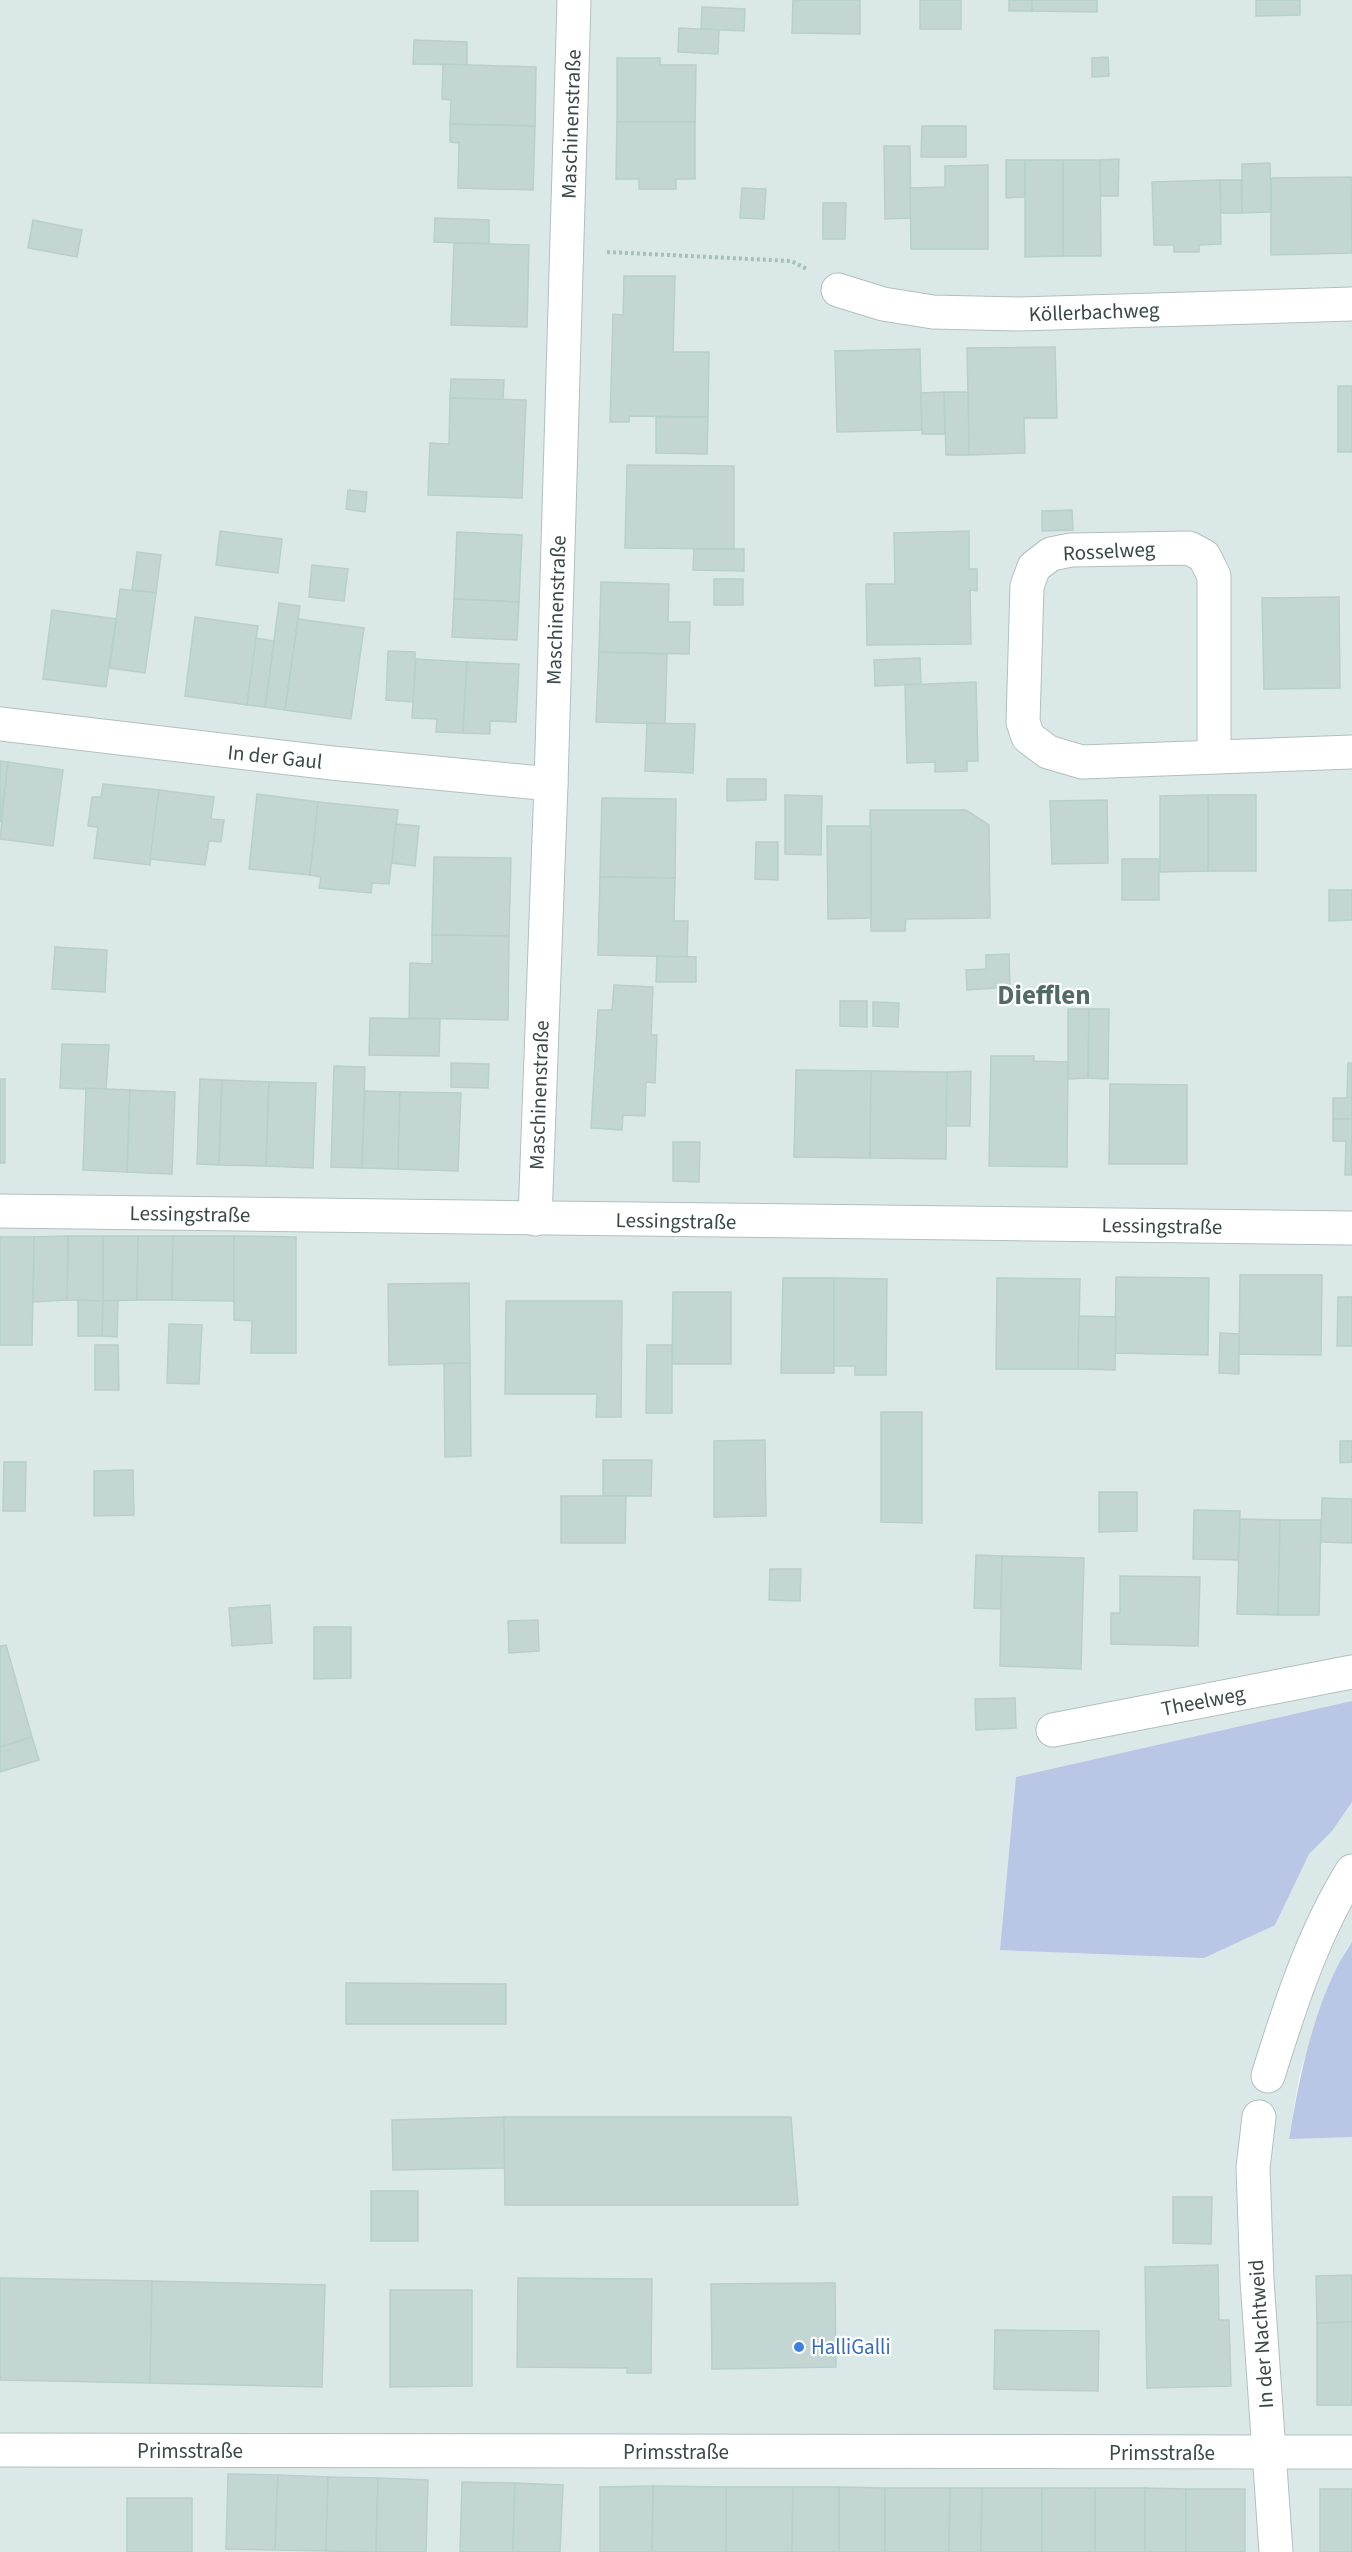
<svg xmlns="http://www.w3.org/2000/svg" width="1352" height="2552" font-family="'Source Sans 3',sans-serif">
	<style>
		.residential { fill: #dbe8e8 }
		.green { fill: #bac6e5 }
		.building { fill: #c3d6d3; stroke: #b7d0cd; stroke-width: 1.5 }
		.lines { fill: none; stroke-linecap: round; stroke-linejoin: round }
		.minor-casing { stroke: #b0c0bf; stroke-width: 35 }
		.path { stroke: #a2c0be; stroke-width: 4; stroke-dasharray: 3 3; stroke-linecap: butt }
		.minor { stroke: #fff; stroke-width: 33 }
		.shop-dot { fill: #3f7fe0; stroke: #fff; stroke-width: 2 }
		.labels { text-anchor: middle; stroke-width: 4.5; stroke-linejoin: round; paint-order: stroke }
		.street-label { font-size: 21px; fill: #3a4947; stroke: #fff }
		.shop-label { font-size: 21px; fill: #366cbe; stroke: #fff; text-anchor: start }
		.district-label { font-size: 27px; font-weight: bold; fill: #536b68; stroke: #fff }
	</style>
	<rect width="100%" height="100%" fill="#edf5f5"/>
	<path class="residential" d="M 0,0 L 1352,0 L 1352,1942 L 1345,1951 L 1320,2008 L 1299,2077 L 1289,2138 L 1352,2137 L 1352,2552 L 0,2552 Z"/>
	<g class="green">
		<path d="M 1352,1701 L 1352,1802 L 1332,1831 L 1309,1854 L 1275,1925 L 1204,1958 L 1000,1950 L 1016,1777 Z"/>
		<path d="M 1352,1942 L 1352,2137 L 1289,2139 C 1299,2078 1316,1993 1352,1942 Z"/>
	</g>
	<g class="building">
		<path d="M 793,0 L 860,0 L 860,34 L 792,33 Z"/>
		<rect x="920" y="0" width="41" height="29"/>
		<rect x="1009" y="0" width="23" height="11"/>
		<path d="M 1032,0 L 1097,0 L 1097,12 L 1032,11 Z"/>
		<path d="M 1256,0 L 1300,0 L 1300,15 L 1256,16 Z"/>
		<path d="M 702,7 L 745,9 L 744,31 L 701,29 Z"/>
		<path d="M 679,28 L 719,30 L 718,54 L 678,52 Z"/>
		<path d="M 414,40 L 467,42 L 467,65 L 413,64 Z"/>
		<path d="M 1108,57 L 1109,76 L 1092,77 L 1092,58 Z"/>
		<path d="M 617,58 L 660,58 L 660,65 L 696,65 L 695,122 L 617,122 Z"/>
		<path d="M 443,64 L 536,67 L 535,126 L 450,124 L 451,100 L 442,99 Z"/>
		<path d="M 617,122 L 695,122 L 695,179 L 676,179 L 676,189 L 639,189 L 639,179 L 616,179 Z"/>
		<path d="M 450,124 L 535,126 L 533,190 L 458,188 L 459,143 L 450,142 Z"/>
		<path d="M 922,126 L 966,126 L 966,157 L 921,157 Z"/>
		<path d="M 884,146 L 910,146 L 911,218 L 885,219 Z"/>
		<path d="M 1119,159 L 1118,196 L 1100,196 L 1100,160 Z"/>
		<path d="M 1006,160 L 1025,160 L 1025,197 L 1006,198 Z"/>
		<path d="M 1025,160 L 1063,160 L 1063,256 L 1025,257 Z"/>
		<path d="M 1063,160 L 1100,160 L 1101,256 L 1063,256 Z"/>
		<path d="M 1270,163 L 1271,212 L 1242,213 L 1242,164 Z"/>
		<path d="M 988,165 L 988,249 L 911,249 L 910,188 L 945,187 L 945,166 Z"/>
		<path d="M 1351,177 L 1352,253 L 1271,255 L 1271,178 Z"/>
		<path d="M 1220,180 L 1221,244 L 1199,245 L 1199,252 L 1174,252 L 1174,245 L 1154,245 L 1152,182 Z"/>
		<path d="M 1220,180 L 1241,180 L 1242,213 L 1221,213 Z"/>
		<path d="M 742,188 L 766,189 L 764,219 L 740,218 Z"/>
		<path d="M 823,203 L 846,203 L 845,239 L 823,239 Z"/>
		<path d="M 435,218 L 489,220 L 489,244 L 434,242 Z"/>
		<path d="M 33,220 L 82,230 L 77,257 L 28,248 Z"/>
		<path d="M 454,243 L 529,245 L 527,327 L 451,325 Z"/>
		<path d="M 624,276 L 675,276 L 673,352 L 709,352 L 708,417 L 629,416 L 629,422 L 610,422 L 613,314 L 623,315 Z"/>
		<path d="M 1055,347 L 1057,418 L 1024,418 L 1025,453 L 969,455 L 967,348 Z"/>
		<path d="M 920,349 L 922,430 L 837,432 L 835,351 Z"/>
		<path d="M 451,379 L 504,380 L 503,400 L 450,398 Z"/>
		<rect x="1338" y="386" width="14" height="66"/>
		<path d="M 944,392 L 968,392 L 969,455 L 946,455 Z"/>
		<path d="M 944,392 L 945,434 L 922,434 L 921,393 Z"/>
		<path d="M 450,398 L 526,400 L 522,498 L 428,495 L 430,443 L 449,444 Z"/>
		<path d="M 656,417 L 708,417 L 707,454 L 656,453 Z"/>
		<path d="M 627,465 L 734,466 L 734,549 L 625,548 Z"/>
		<path d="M 348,490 L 367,492 L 365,512 L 346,509 Z"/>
		<path d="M 1072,510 L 1073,530 L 1042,531 L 1042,511 Z"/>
		<path d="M 220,531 L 282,539 L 278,573 L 216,565 Z"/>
		<path d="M 969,531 L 969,569 L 977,569 L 977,591 L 970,590 L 971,644 L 867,645 L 866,584 L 895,584 L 894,533 Z"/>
		<path d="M 457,532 L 522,535 L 519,602 L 454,599 Z"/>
		<path d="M 694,549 L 744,549 L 744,571 L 693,570 Z"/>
		<path d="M 137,552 L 161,555 L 156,593 L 132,590 Z"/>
		<path d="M 312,565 L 348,569 L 344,601 L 309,597 Z"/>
		<rect x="714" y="579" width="29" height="26"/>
		<path d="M 601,582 L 669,584 L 668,622 L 690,622 L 689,654 L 599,652 Z"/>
		<path d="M 120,589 L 156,593 L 145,673 L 110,668 Z"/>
		<path d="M 1339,597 L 1340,688 L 1264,689 L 1262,598 Z"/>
		<path d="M 454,599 L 519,602 L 517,640 L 452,637 Z"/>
		<path d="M 279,603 L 300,606 L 285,710 L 265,707 Z"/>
		<path d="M 52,610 L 116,619 L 106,687 L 43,679 Z"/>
		<path d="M 195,617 L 258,626 L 247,705 L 185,696 Z"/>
		<path d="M 298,619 L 364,628 L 351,719 L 285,710 Z"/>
		<path d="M 256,638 L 274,641 L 265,707 L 247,705 Z"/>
		<path d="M 388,651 L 415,652 L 414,702 L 386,700 Z"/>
		<path d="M 599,652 L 667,654 L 665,724 L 596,722 Z"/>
		<path d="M 920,658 L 921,684 L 875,686 L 874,660 Z"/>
		<path d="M 416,659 L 467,662 L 463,733 L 436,732 L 437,719 L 412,718 Z"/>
		<path d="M 467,662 L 519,664 L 516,722 L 490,721 L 490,734 L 463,733 Z"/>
		<path d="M 976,682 L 978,761 L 967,761 L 967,771 L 935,772 L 935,762 L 907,763 L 905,685 Z"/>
		<path d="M 647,723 L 695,724 L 693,773 L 645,771 Z"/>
		<path d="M 0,761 L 8,762 L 0,823 Z"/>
		<path d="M 8,762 L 63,770 L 53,846 L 0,839 Z"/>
		<path d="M 727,779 L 766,779 L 766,800 L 727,801 Z"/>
		<path d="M 103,784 L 159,790 L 150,865 L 94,858 L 98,827 L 88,826 L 92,797 L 101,797 Z"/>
		<path d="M 159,790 L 214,797 L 211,819 L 224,820 L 221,842 L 209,841 L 205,865 L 150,859 Z"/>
		<path d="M 257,794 L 318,802 L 310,875 L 249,869 Z"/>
		<path d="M 785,795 L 822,796 L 821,855 L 785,854 Z"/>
		<rect x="1208" y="795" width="48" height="76"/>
		<path d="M 1208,795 L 1208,871 L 1160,872 L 1160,796 Z"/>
		<path d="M 602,798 L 676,799 L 675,878 L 600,877 Z"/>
		<path d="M 1107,800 L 1108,863 L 1052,864 L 1050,801 Z"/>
		<path d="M 318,802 L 398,810 L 389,884 L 372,883 L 371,893 L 319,888 L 321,877 L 310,875 Z"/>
		<path d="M 870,810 L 966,810 L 989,825 L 990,918 L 906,919 L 905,931 L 871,931 Z"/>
		<path d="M 396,824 L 419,826 L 415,866 L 392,863 Z"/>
		<path d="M 827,826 L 871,826 L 871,918 L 828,919 Z"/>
		<path d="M 756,842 L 778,842 L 778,880 L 755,879 Z"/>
		<path d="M 434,857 L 511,858 L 509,936 L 432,935 Z"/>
		<rect x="1122" y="859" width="37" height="41"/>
		<path d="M 600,877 L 675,878 L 674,921 L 688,921 L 687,957 L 598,955 Z"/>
		<path d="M 1329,890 L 1352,890 L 1352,920 L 1329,921 Z"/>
		<path d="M 432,935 L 509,936 L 508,1020 L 409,1018 L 410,963 L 432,964 Z"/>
		<path d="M 55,947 L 107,950 L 105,992 L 52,989 Z"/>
		<path d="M 1009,954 L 1010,987 L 967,990 L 966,970 L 986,969 L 986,955 Z"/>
		<path d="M 657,956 L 696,957 L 696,982 L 656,982 Z"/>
		<path d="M 614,985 L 653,987 L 651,1035 L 657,1035 L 655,1083 L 646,1082 L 645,1116 L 623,1115 L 622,1130 L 591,1128 L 598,1010 L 612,1010 Z"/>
		<path d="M 840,1001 L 867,1001 L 867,1027 L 840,1026 Z"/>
		<path d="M 873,1002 L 899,1003 L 898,1027 L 873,1026 Z"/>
		<path d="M 1068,1009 L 1089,1009 L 1088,1078 L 1068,1079 Z"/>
		<path d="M 1089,1009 L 1109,1009 L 1108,1079 L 1088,1078 Z"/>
		<path d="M 370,1018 L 440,1019 L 439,1056 L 369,1055 Z"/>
		<path d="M 62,1044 L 109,1045 L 106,1090 L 60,1088 Z"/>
		<path d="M 991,1056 L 1034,1056 L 1034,1061 L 1068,1062 L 1067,1167 L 989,1166 Z"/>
		<path d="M 451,1063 L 489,1064 L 488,1088 L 451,1087 Z"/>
		<path d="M 1348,1063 L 1352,1063 L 1352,1119 L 1333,1119 L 1333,1098 L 1347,1098 Z"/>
		<path d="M 334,1066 L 365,1067 L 362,1168 L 331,1167 Z"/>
		<path d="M 796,1070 L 871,1071 L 870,1158 L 794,1157 Z"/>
		<path d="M 871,1071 L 947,1072 L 946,1159 L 870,1158 Z"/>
		<path d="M 971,1071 L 970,1126 L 946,1126 L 947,1072 Z"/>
		<rect x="0" y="1079" width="5" height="84"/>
		<path d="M 200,1079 L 222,1080 L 219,1165 L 197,1164 Z"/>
		<path d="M 222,1080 L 269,1082 L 266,1166 L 219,1165 Z"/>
		<path d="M 269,1082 L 316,1083 L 313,1168 L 266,1166 Z"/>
		<path d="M 1110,1084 L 1187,1085 L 1187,1164 L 1109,1164 Z"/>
		<path d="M 86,1088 L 130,1090 L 127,1172 L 83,1170 Z"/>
		<path d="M 130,1090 L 175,1092 L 172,1174 L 127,1172 Z"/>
		<path d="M 365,1091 L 400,1092 L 398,1169 L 362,1168 Z"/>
		<path d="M 400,1092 L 461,1093 L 458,1171 L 398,1169 Z"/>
		<path d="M 1333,1119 L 1352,1119 L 1352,1175 L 1345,1175 L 1346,1141 L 1333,1141 Z"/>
		<path d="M 673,1142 L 700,1142 L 699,1182 L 673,1181 Z"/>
		<path d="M 68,1236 L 103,1236 L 103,1301 L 67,1300 Z"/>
		<path d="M 68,1236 L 67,1300 L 33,1302 L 34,1237 Z"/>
		<path d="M 103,1236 L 138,1236 L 137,1300 L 103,1301 Z"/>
		<path d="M 138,1236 L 173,1236 L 172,1300 L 137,1300 Z"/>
		<path d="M 173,1236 L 234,1236 L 234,1301 L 172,1300 Z"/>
		<path d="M 234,1236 L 296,1237 L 296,1353 L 251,1353 L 252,1321 L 234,1320 Z"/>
		<path d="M 0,1237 L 34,1237 L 32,1345 L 0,1345 Z"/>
		<path d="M 1240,1275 L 1322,1275 L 1321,1355 L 1239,1354 Z"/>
		<path d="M 1116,1277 L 1209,1278 L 1208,1355 L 1115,1353 Z"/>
		<path d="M 783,1278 L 834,1278 L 834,1373 L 781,1373 Z"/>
		<path d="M 834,1278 L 887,1279 L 886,1375 L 855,1375 L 855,1366 L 834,1366 Z"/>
		<path d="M 997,1278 L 1080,1279 L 1078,1369 L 996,1369 Z"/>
		<path d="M 469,1283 L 470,1363 L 389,1365 L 388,1284 Z"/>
		<path d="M 673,1292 L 731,1292 L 731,1364 L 672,1364 Z"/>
		<path d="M 1338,1297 L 1352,1297 L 1352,1346 L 1337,1346 Z"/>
		<path d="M 78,1300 L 103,1301 L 102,1336 L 78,1336 Z"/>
		<path d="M 118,1300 L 117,1337 L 102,1336 L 103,1301 Z"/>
		<path d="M 506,1301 L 622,1301 L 621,1417 L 596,1417 L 597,1394 L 505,1394 Z"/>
		<path d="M 1079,1316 L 1116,1317 L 1115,1370 L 1078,1369 Z"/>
		<path d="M 169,1324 L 202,1325 L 199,1384 L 167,1383 Z"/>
		<path d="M 1220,1333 L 1239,1334 L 1239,1374 L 1219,1373 Z"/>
		<path d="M 95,1345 L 118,1345 L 119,1390 L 95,1390 Z"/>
		<path d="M 647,1345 L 672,1345 L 672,1413 L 646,1413 Z"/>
		<path d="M 470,1363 L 471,1456 L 445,1457 L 444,1364 Z"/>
		<path d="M 881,1412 L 922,1412 L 922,1523 L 881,1522 Z"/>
		<path d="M 765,1440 L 766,1516 L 714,1517 L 714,1441 Z"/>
		<path d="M 1340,1441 L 1352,1441 L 1352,1462 L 1340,1463 Z"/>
		<path d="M 603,1460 L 652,1460 L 651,1496 L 603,1496 Z"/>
		<path d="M 4,1462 L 26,1462 L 25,1511 L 3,1511 Z"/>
		<path d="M 133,1470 L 134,1515 L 94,1516 L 94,1471 Z"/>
		<path d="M 1099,1492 L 1137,1492 L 1137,1531 L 1099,1532 Z"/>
		<path d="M 561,1496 L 626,1496 L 625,1543 L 561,1543 Z"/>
		<path d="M 1322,1498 L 1352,1499 L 1352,1543 L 1321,1542 Z"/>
		<path d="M 1194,1510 L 1240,1511 L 1238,1560 L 1193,1559 Z"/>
		<path d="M 1240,1519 L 1280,1520 L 1278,1615 L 1237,1614 Z"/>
		<path d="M 1280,1520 L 1321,1520 L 1319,1615 L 1278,1615 Z"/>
		<path d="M 976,1555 L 1002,1556 L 1001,1609 L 974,1608 Z"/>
		<path d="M 1002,1556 L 1084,1558 L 1081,1669 L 1000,1666 Z"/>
		<path d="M 770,1569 L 801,1569 L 800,1601 L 769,1600 Z"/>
		<path d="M 1120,1576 L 1200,1577 L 1198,1646 L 1111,1644 L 1111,1613 L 1120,1613 Z"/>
		<path d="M 270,1605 L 272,1643 L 232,1646 L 229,1608 Z"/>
		<path d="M 538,1620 L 539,1651 L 509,1653 L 508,1621 Z"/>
		<path d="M 314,1627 L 351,1627 L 351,1678 L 314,1679 Z"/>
		<path d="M 6,1645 L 32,1737 L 0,1747 L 0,1646 Z"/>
		<path d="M 1015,1698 L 1016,1728 L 976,1730 L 975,1699 Z"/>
		<path d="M 32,1737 L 39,1760 L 0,1772 L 0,1747 Z"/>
		<path d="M 346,1983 L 506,1984 L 506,2024 L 346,2024 Z"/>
		<path d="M 504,2117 L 505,2168 L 393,2170 L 392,2120 Z"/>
		<path d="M 504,2117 L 791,2117 L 798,2205 L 505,2205 Z"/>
		<rect x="371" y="2191" width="47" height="50"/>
		<path d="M 1173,2197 L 1212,2197 L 1211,2244 L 1173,2243 Z"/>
		<path d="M 1218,2265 L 1219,2320 L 1229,2320 L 1231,2386 L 1147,2388 L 1145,2267 Z"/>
		<path d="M 1352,2275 L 1352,2322 L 1317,2323 L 1316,2276 Z"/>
		<path d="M 0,2278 L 152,2281 L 150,2383 L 0,2380 Z"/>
		<path d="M 518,2278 L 652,2279 L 651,2373 L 627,2373 L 627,2368 L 517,2367 Z"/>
		<path d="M 152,2281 L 325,2285 L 322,2387 L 150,2383 Z"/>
		<path d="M 835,2283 L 836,2367 L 712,2369 L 711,2284 Z"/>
		<path d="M 390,2290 L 472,2290 L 472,2386 L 390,2387 Z"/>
		<path d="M 1352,2322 L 1352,2405 L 1317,2405 L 1317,2323 Z"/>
		<path d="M 995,2330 L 1099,2331 L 1098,2391 L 994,2389 Z"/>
		<path d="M 228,2474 L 278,2475 L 275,2550 L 226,2549 Z"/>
		<path d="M 278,2475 L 328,2477 L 326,2551 L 275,2550 Z"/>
		<path d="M 328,2477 L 378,2478 L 376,2552 L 326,2551 Z"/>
		<path d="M 378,2478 L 428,2480 L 426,2552 L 376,2552 Z"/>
		<path d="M 462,2482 L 515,2483 L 513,2552 L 460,2552 Z"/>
		<path d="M 515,2483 L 563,2485 L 560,2552 L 513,2552 Z"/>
		<path d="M 653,2486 L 726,2487 L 726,2552 L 652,2552 Z"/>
		<path d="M 653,2486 L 652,2552 L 600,2552 L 600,2487 Z"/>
		<path d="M 726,2487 L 793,2487 L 792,2552 L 726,2552 Z"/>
		<path d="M 793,2487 L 839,2487 L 839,2552 L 792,2552 Z"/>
		<path d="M 839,2487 L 885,2488 L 885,2552 L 839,2552 Z"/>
		<path d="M 885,2488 L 950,2488 L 949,2552 L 885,2552 Z"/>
		<path d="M 950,2488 L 982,2488 L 981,2552 L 949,2552 Z"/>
		<path d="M 982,2488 L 1042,2488 L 1042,2552 L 981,2552 Z"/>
		<rect x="1042" y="2488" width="53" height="64"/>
		<rect x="1095" y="2488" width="50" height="64"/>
		<path d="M 1145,2488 L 1186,2489 L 1186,2552 L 1145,2552 Z"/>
		<rect x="1186" y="2489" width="59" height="63"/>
		<rect x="1320" y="2489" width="32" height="63"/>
		<rect x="127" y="2498" width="65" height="54"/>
	</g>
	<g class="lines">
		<defs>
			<g id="minor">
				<path d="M 838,290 L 883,304 L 933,312 L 1019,314 L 1352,304"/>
				<path d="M 0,724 L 332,763 L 551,784"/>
				<path d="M 1214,757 L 1214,576 L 1204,556 L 1189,548 L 1071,550 L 1051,554 L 1034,567 L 1027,586 L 1023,722 L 1028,737 L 1048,752 L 1082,762 L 1352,752"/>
				<path d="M 0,1211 L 1352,1228"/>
				<path d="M 535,1219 L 551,784 L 574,0"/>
				<path d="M 1053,1730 L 1352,1672"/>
				<path d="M 1268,2076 C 1290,2005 1313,1934 1352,1871"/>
				<path d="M 1259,2117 L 1253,2168 L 1257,2280 L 1276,2552"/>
				<path d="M 0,2450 L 1352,2452"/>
			</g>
		</defs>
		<use href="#minor" class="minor-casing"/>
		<path class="path" d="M 607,252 L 791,261 L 807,269"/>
		<use href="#minor" class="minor"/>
	</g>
	<circle class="shop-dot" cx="799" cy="2347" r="6"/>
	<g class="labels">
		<g class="street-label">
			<text transform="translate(571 124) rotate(-88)" y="7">Maschinenstraße</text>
			<text transform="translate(1094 312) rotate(-2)" y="7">Köllerbachweg</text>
			<text transform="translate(1109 551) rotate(-3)" y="7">Rosselweg</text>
			<text transform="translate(556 610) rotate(-88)" y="7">Maschinenstraße</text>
			<text transform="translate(275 757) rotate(6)" y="7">In der Gaul</text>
			<text transform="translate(539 1095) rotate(-88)" y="7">Maschinenstraße</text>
			<text transform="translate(190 1214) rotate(1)" y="7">Lessingstraße</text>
			<text transform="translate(676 1221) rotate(1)" y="7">Lessingstraße</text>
			<text transform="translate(1162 1226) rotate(1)" y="7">Lessingstraße</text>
			<text transform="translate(1203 1701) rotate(-11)" y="7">Theelweg</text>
			<text transform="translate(1261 2334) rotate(-94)" y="7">In der Nachtweid</text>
			<text x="190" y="2458">Primsstraße</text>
			<text x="676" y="2459">Primsstraße</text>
			<text x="1162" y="2460">Primsstraße</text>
		</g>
		<g class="shop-label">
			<text x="811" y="2354">HalliGalli</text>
		</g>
		<g class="district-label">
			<text x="1044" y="1004">Diefflen</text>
		</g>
	</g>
</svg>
